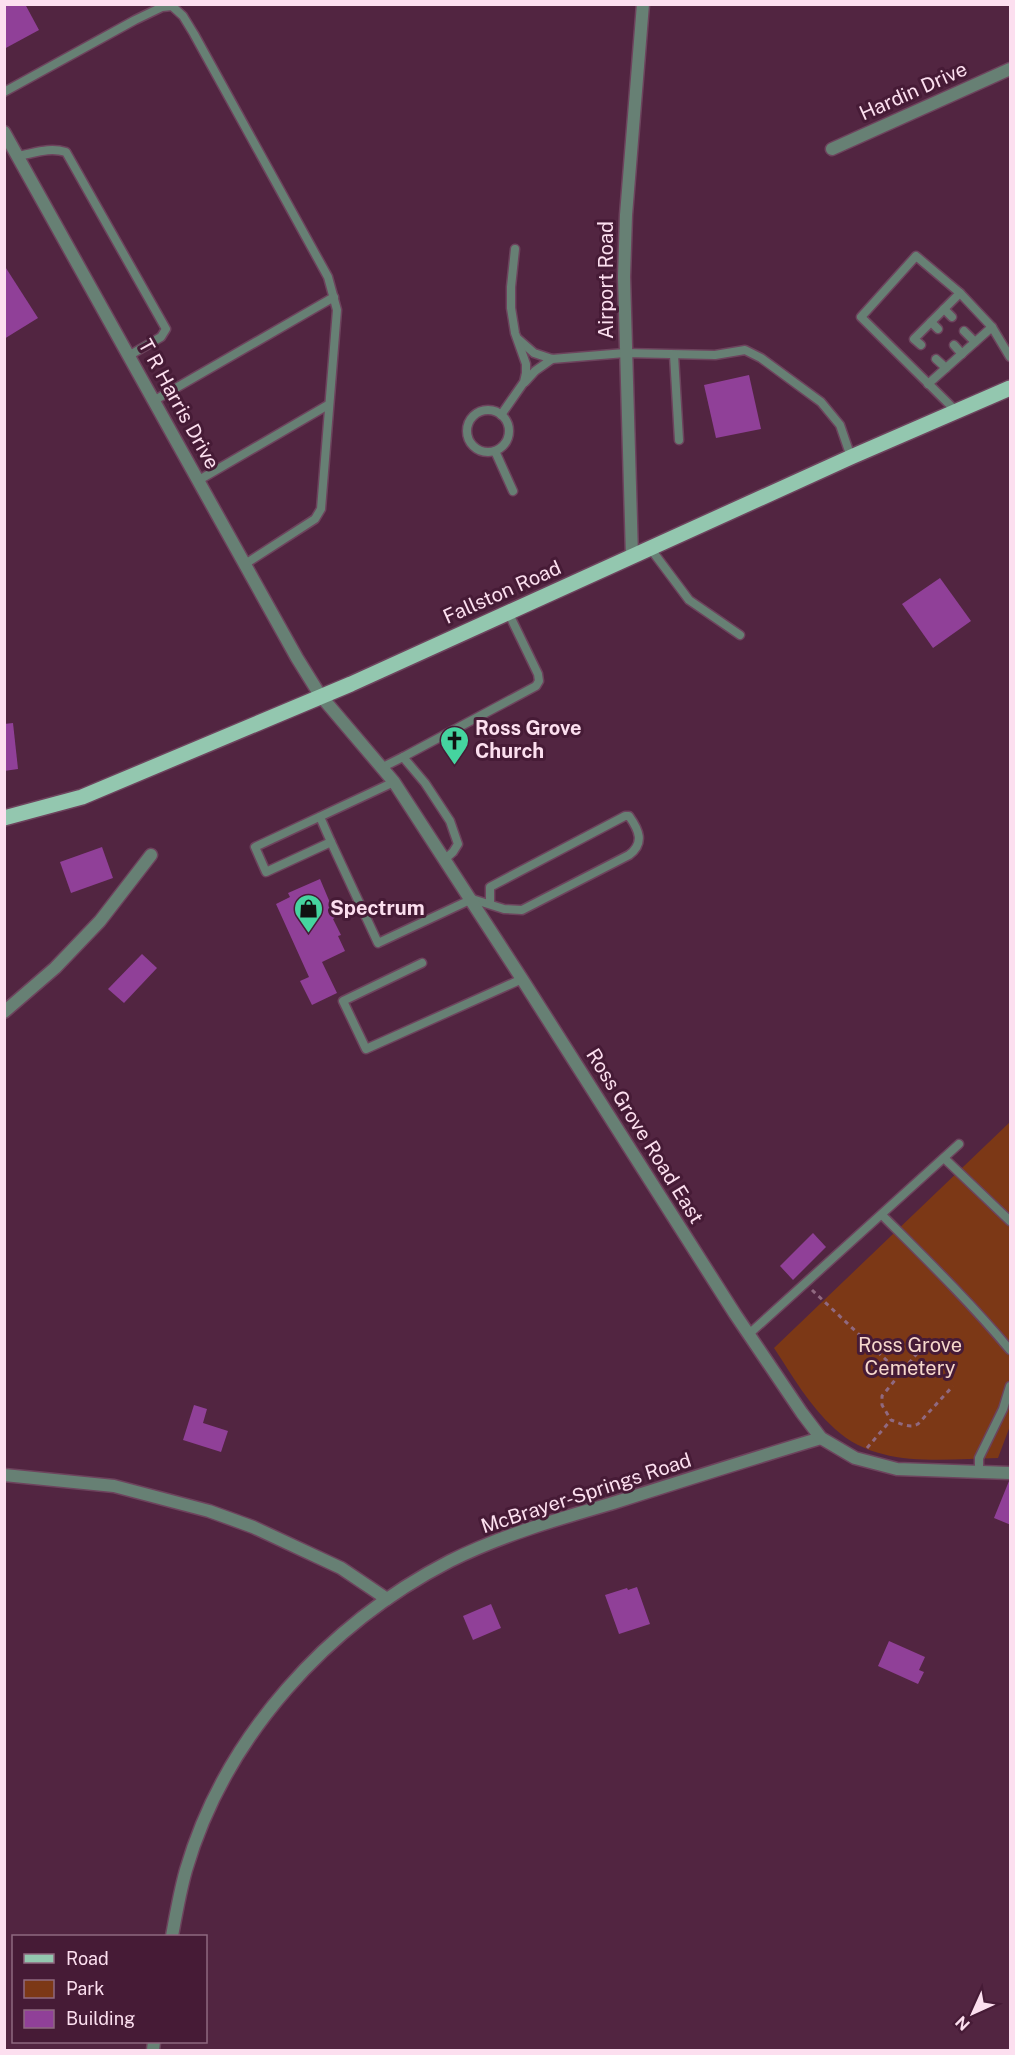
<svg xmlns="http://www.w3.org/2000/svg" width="1015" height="2055" font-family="'Public Sans',sans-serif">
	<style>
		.green { fill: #7c3816 }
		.building { fill: #904098 }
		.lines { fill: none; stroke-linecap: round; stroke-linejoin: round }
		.service-casing { stroke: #6d435d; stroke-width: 11 }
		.minor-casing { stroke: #6d435d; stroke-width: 15 }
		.tertiary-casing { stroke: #6d435d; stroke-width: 15 }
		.primary-casing { stroke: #6d435d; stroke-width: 18 }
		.path { stroke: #906980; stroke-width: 3; stroke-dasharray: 4.5 4.5; stroke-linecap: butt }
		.service { stroke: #678074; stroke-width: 8 }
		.minor { stroke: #678074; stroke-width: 12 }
		.tertiary { stroke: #678074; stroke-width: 12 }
		.primary { stroke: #93c7af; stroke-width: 15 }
		.labels { text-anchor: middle; stroke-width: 6; stroke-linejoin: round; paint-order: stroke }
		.street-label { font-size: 20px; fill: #fcdfef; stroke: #461b36 }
		.poi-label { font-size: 20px; font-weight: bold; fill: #fcdfef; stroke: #461b36; text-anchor: start }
		.park-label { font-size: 20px; fill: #f6d8cc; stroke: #461b36 }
	</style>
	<rect width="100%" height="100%" fill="#522541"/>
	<path class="green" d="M 1010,1122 L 1010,1426 L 998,1458 C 944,1459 878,1469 835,1429 C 810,1407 792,1375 774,1348 Z"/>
	<g class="building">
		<path d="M 4,4 L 25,4 L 39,30 L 4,49 Z"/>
		<path d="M 4,265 L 38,318 L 4,339 Z"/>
		<path d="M 749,375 L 761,429 L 716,438 L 704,385 Z"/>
		<path d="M 940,578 L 971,621 L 933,648 L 902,604 Z"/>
		<path d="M 13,723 L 18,769 L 4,771 L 4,724 Z"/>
		<path d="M 102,847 L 113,878 L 71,893 L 60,862 Z"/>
		<path d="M 320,879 L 336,917 L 333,919 L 341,935 L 338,936 L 345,951 L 322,962 L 337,993 L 312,1005 L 300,981 L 309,977 L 276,904 L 290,897 L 288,893 Z"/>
		<path d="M 142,954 L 157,968 L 124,1003 L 108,989 Z"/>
		<path d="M 813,1233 L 826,1247 L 793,1280 L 780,1266 Z"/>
		<path d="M 194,1405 L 207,1409 L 203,1423 L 228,1431 L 221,1452 L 183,1440 Z"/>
		<path d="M 1009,1481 L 1011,1481 L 1011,1525 L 994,1518 Z"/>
		<path d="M 637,1587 L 650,1624 L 619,1634 L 605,1595 L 627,1588 L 628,1590 Z"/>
		<path d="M 491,1604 L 501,1628 L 473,1640 L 463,1616 Z"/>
		<path d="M 889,1641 L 925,1657 L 919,1670 L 924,1672 L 918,1684 L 878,1666 Z"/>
	</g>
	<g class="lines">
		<defs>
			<g id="service">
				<path d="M 4,92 L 135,20 L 162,7 L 172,6 L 183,16 L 194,34 L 328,277 L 337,310 L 321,509 L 315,519 L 245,564"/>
				<path d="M 18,156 C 35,153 49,147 66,152 L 166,329 L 161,337 L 130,355"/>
				<path d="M 960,293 L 992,327"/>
				<path d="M 944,309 L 952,317"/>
				<path d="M 931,322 L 938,329"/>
				<path d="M 964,331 L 975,342"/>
				<path d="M 518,339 L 534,353 L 552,359 L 625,353 L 715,355 L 745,350 L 761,358 L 821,402 L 840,425 L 851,457"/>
				<path d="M 921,345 L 914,339 L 960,293 L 916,256 L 861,317 L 956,411"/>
				<path d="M 954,345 L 962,354"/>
				<path d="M 674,355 L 679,440"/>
				<path d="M 936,359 L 946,368"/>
				<path d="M 525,382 L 535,371 L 552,359"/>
				<path d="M 928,384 L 992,327 L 1010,357"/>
				<path d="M 155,400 L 334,297"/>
				<circle cx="488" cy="431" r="21"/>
				<path d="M 501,415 L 524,382 L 526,373 L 526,364 L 515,333 L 511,308 L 511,287 L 515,249"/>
				<path d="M 495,451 L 513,491"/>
				<path d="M 199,480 L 328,405"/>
				<path d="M 650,548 L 689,600 L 740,635"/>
				<path d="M 403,757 L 536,686 L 539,681 L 538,674 L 508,612"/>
				<path d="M 381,768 L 403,757 L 425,783 L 450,821 L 458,844 L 453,852 L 444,860"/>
				<path d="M 394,782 L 255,847 L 266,872 L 331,842 L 378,943 L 470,900"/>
				<path d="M 320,817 L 331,842"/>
				<path d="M 469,898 L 504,909 L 522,910 L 629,855 C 645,843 639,830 629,816 L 625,816 L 490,887 L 490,903"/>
				<path d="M 422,963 L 343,1001 L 366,1049 L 522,979"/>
				<path d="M 944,1158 L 1010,1221"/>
				<path d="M 882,1215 C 926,1259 971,1303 1010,1350"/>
				<path d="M 749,1334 L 959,1144"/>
				<path d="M 979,1472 L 979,1458 L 1003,1409 L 1010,1386"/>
			</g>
			<g id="minor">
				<path d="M 4,132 L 297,658 L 320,695"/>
				<path d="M 832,149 L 1010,69"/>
				<path d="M 4,1012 L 55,968 L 100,921 L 151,855"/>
				<path d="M 4,1475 L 114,1486 L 209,1511 L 253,1527 L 341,1568 L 387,1599"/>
				<path d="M 172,1936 C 176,1914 180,1891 186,1870 C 225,1736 328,1624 450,1561 C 502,1535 558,1519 613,1503 C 682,1481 751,1459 821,1438"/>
				<path d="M 153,2050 L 154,2042"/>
			</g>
			<g id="tertiary">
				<path d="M 632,556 L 624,277 L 626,215 L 643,4"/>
				<path d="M 320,695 L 394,782 L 522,979 L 735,1314 L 802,1413 L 821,1438 L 855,1458 L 897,1469 L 1010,1473"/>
			</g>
			<path id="primary" d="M 4,818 L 82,797 L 351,684 L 851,457 L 1010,388"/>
		</defs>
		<use href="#service" class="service-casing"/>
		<use href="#minor" class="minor-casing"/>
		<use href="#tertiary" class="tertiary-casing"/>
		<use href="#primary" class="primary-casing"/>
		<g class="path">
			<path d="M 812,1290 L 900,1373"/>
			<path d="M 923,1346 L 882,1396 L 882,1405 L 891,1420 C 900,1423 909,1429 918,1424 L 953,1386"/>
			<path d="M 867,1448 L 891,1420"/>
		</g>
		<use href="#service" class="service"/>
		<use href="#minor" class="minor"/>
		<use href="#tertiary" class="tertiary"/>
		<use href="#primary" class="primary"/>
	</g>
	<defs>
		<symbol id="church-pin" viewBox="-11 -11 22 30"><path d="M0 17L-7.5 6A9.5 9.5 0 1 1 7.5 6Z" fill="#45d49f" stroke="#461b36"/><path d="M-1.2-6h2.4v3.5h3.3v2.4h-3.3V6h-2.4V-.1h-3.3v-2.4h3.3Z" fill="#111"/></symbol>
		<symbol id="shop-pin" viewBox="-11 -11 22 30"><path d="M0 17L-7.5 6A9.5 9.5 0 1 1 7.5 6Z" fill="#45d49f" stroke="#461b36"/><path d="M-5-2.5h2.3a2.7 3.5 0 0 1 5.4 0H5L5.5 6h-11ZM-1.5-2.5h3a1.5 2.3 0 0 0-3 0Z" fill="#111"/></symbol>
	</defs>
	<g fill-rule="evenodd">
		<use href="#church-pin" x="438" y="724" width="33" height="45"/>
		<use href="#shop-pin" x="292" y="892" width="33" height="45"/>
	</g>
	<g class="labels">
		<g class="street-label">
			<text transform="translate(913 91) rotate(-24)" y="7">Hardin Drive</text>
			<text transform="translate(606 280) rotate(-90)" y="7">Airport Road</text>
			<text transform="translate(179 404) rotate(61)" y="7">T R Harris Drive</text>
			<text transform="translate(502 592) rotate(-24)" y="7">Fallston Road</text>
			<text transform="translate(645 1136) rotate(58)" y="7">Ross Grove Road East</text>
			<text transform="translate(586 1493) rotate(-18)" y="7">McBrayer-Springs Road</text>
		</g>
		<g class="poi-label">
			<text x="475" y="735">Ross Grove<tspan x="475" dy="23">Church</tspan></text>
			<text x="330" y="915">Spectrum</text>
		</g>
		<g class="park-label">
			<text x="910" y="1352">Ross Grove<tspan x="910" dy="23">Cemetery</tspan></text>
		</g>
	</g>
	<rect width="1015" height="2055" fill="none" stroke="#fcdfef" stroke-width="12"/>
	<rect x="12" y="1935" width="195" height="108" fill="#461b36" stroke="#8f6980" stroke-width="1.5"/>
	<rect x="24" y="1954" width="30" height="9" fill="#93c7af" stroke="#8f6980" stroke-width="1.5"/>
	<text x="66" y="1965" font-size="18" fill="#fcdfef">Road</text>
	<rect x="24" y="1980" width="30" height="18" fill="#7c3816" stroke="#8f6980" stroke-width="1.5"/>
	<text x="66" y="1995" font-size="18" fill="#fcdfef">Park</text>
	<rect x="24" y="2010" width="30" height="18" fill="#904098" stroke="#8f6980" stroke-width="1.5"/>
	<text x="66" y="2025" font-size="18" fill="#fcdfef">Building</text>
	<g transform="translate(973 2013) rotate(225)" stroke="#461b36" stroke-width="4.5" paint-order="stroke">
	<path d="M0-4.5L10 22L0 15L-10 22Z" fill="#fcdfef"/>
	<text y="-9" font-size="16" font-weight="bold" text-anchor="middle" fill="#fcdfef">N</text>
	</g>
</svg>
